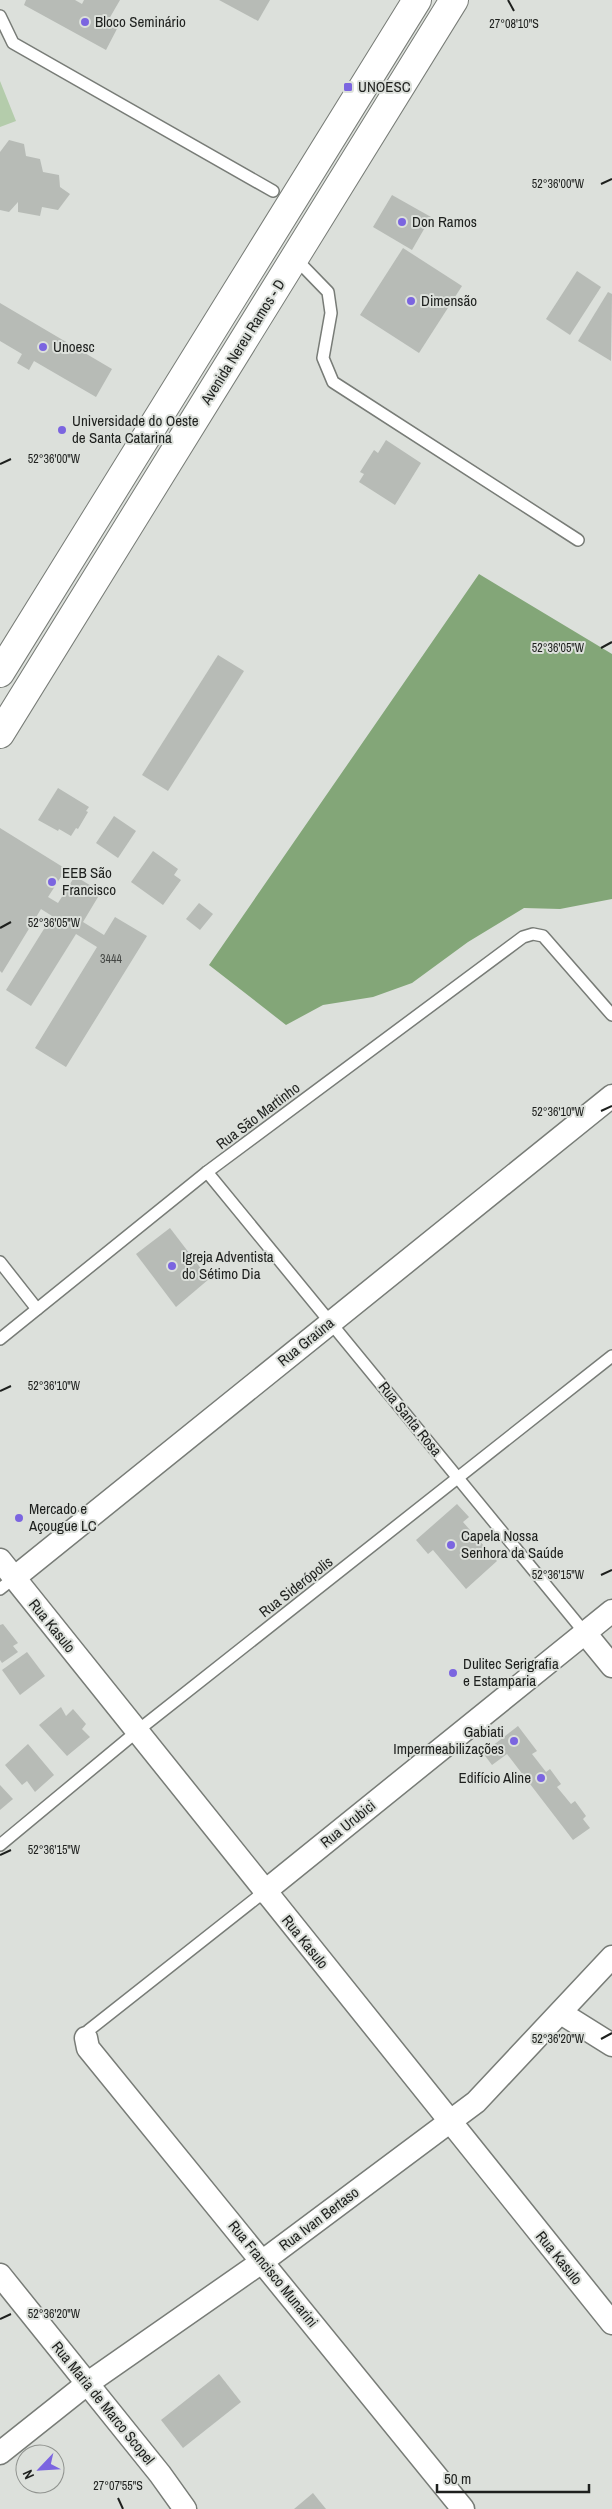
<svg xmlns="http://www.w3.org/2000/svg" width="612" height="2509" font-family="'Archivo Narrow',sans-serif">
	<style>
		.green { fill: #b4ccab }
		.forest { fill: #83a678 }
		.building { fill: #b7bbb6 }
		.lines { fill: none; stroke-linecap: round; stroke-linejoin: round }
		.service-casing { stroke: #787c77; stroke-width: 14 }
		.minor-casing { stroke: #787c77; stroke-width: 25 }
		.tertiary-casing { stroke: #787c77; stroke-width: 30 }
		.service { stroke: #fff; stroke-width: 11 }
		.minor { stroke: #fff; stroke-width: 22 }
		.tertiary { stroke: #fff; stroke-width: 28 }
		.ticks { fill: none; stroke: #1e201e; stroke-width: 2 }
		.poi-dot { fill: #7b65e0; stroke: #dce0db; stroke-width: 2 }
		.labels { text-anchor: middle; stroke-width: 4; stroke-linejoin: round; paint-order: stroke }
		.number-label { font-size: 12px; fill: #444744 }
		.poi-label { font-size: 15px; fill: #1e201e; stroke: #dce0db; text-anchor: start }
		.street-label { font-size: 15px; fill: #1e201e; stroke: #dce0db }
		.ticks-label { font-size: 12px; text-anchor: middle; fill: #1e201e; stroke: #dce0db; stroke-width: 4; stroke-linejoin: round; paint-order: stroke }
	</style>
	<rect width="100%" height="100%" fill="#dce0db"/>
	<path class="green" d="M 0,81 L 16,121 L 0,127 Z"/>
	<path class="forest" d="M 479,574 L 612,654 L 612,899 L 560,909 L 524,908 L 468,942 L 412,983 L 373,997 L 323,1005 L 286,1025 L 209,965 Z"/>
	<g class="building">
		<path d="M 26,0 L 75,0 L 82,4 L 84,0 L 120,0 L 109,19 L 119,25 L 106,50 L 24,5 Z"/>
		<path d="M 219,0 L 270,0 L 258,21 Z"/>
		<path d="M 9,140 L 24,144 L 26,156 L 40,159 L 43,172 L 59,175 L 60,187 L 70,194 L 58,210 L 42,207 L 40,216 L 18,212 L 18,202 L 9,212 L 0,210 L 0,152 Z"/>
		<path d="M 392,195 L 431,217 L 412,250 L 373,227 Z"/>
		<path d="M 403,248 L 462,286 L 419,353 L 360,315 Z"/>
		<path d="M 577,271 L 601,287 L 570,335 L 546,319 Z"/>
		<path d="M 608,292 L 612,294 L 611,361 L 578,341 Z"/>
		<path d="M 0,303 L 112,369 L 96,397 L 34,361 L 29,370 L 17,363 L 22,354 L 0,341 Z"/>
		<path d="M 386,440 L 421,463 L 395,505 L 359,482 L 364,474 L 360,472 L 374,450 L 378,453 Z"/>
		<path d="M 218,655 L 244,671 L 168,791 L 142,775 Z"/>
		<path d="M 58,788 L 89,807 L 86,811 L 88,812 L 78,829 L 76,828 L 71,836 L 59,829 L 58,831 L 38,820 Z"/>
		<path d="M 114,816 L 136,831 L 118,858 L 96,843 Z"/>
		<path d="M 0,828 L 66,869 L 48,897 L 58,903 L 75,876 L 101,892 L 83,922 L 104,935 L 115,917 L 147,936 L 66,1067 L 35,1048 L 97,947 L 76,934 L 31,1006 L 6,990 L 52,916 L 41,909 L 2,973 L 0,971 Z"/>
		<path d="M 153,851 L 178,869 L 174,875 L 181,880 L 163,905 L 131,882 Z"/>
		<path d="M 199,903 L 213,914 L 200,930 L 186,919 Z"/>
		<path d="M 170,1228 L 209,1279 L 176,1307 L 136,1254 Z"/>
		<path d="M 457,1504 L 469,1517 L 463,1522 L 497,1561 L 466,1589 L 433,1550 L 428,1554 L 416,1540 Z"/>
		<path d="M 3,1624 L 18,1643 L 13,1646 L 18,1652 L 2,1663 L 0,1660 L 0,1625 Z"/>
		<path d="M 27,1652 L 45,1676 L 20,1695 L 2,1670 Z"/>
		<path d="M 61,1707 L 66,1716 L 73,1709 L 86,1724 L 82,1729 L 90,1737 L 67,1756 L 39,1725 Z"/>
		<path d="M 518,1726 L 537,1751 L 532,1754 L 546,1772 L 550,1769 L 561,1784 L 557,1787 L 571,1804 L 575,1801 L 586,1816 L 583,1819 L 590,1828 L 573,1840 L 507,1754 L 492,1765 L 483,1753 Z"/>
		<path d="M 28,1744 L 54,1775 L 35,1792 L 27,1781 L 22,1785 L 5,1765 Z"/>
		<path d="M 0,1785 L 13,1799 L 0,1810 Z"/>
		<path d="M 219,2374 L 241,2402 L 183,2448 L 161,2420 Z"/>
		<path d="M 313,2493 L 326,2509 L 294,2509 Z"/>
	</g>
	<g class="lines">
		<defs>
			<g id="service">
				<path d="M 0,16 L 13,43 L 273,191"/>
				<path d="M 295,258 L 328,292 L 331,313 L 323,358 L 333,382 L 578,540"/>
				<path d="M 207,1172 L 585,1633"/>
				<path d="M 0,1262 L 37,1309"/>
				<path d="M 0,1339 L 207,1172 L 523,937 L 533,934 L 543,936 L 612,1015"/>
				<path d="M 0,1589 L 14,1578"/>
				<path d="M 0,1845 L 146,1724 L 612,1356"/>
				<path d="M 86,2038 L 89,2030 L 264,1892"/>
			</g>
			<g id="minor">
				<path d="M 0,1560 L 612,2323"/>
				<path d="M 14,1578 L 612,1096"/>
				<path d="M 585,1633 L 612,1666"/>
				<path d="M 264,1892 L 612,1611"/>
				<path d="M 561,2013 L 612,2045"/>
				<path d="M 86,2038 L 88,2048 L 463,2509"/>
				<path d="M 0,2275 L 160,2474 L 185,2509"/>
				<path d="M 0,2453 L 88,2383 L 263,2261 L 476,2102 L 612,1957"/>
			</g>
			<g id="tertiary">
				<path d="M 0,673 L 417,0"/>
				<path d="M 0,734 L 454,0"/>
			</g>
		</defs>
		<use href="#service" class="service-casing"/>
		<use href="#minor" class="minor-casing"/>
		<use href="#tertiary" class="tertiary-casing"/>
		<use href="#service" class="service"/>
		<use href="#minor" class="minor"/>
		<use href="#tertiary" class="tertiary"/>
	</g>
	<path class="ticks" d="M 508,0 L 514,11M 601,184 L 612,179M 0,464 L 11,459M 601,648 L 612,642M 0,928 L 11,922M 601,1111 L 612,1106M 0,1391 L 11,1386M 601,1575 L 612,1570M 0,1855 L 11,1850M 601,2039 L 612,2033M 0,2319 L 11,2314M 118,2498 L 123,2509"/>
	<g class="poi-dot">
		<circle cx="85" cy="22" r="5"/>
		<rect x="343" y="82" width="10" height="10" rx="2.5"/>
		<circle cx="402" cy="222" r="5"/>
		<circle cx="411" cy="301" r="5"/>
		<circle cx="43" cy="347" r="5"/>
		<circle cx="62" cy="430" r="5"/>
		<circle cx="52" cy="882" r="5"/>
		<circle cx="172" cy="1266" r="5"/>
		<circle cx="19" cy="1518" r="5"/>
		<circle cx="451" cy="1545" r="5"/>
		<circle cx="453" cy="1673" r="5"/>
		<circle cx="514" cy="1741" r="5"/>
		<circle cx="541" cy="1778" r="5"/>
	</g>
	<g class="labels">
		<g class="number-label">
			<text x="111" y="963">3444</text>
		</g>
		<g class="poi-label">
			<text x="95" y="27">Bloco Seminário</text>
			<text x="358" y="92">UNOESC</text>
			<text x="412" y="227">Don Ramos</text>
			<text x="421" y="306">Dimensão</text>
			<text x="53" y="352">Unoesc</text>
			<text x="72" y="426">Universidade do Oeste<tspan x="72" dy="17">de Santa Catarina</tspan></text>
			<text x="62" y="878">EEB São<tspan x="62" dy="17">Francisco</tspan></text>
			<text x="182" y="1262">Igreja Adventista<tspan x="182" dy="17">do Sétimo Dia</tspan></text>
			<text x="29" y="1514">Mercado e<tspan x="29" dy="17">Açougue LC</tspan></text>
			<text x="461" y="1541">Capela Nossa<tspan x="461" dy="17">Senhora da Saúde</tspan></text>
			<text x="463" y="1669">Dulitec Serigrafia<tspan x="463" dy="17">e Estamparia</tspan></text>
			<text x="504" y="1737" text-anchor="end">Gabiati<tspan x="504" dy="17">Impermeabilizações</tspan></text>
			<text x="531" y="1783" text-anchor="end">Edifício Aline</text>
		</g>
		<g class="street-label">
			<text transform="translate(243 342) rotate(-58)" y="5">Avenida Nereu Ramos - D</text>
			<text transform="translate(258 1116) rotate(-37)" y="5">Rua São Martinho</text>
			<text transform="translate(306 1342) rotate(-39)" y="5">Rua Graúna</text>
			<text transform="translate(410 1419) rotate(51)" y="5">Rua Santa Rosa</text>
			<text transform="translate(296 1587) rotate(-38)" y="5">Rua Siderópolis</text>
			<text transform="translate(52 1626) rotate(51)" y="5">Rua Kasulo</text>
			<text transform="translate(348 1824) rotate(-39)" y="5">Rua Urubici</text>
			<text transform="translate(305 1942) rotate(51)" y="5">Rua Kasulo</text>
			<text transform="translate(319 2219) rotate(-37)" y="5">Rua Ivan Bertaso</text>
			<text transform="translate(559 2258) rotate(51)" y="5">Rua Kasulo</text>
			<text transform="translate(273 2274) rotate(51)" y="5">Rua Francisco Munarini</text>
			<text transform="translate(103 2403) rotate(51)" y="5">Rua Maria de Marco Scopel</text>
		</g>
	</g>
	<g class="ticks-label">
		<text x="514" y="28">27°08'10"S</text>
		<text x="558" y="188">52°36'00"W</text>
		<text x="54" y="463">52°36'00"W</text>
		<text x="558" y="652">52°36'05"W</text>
		<text x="54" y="927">52°36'05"W</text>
		<text x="558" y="1116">52°36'10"W</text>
		<text x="54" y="1390">52°36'10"W</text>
		<text x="558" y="1579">52°36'15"W</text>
		<text x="54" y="1854">52°36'15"W</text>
		<text x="558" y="2043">52°36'20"W</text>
		<text x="54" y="2318">52°36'20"W</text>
		<text x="118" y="2490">27°07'55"S</text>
	</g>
	<g transform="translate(40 2469) rotate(245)"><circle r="24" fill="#dce0db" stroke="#90938f"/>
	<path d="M0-4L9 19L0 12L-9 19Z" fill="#7b65e0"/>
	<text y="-8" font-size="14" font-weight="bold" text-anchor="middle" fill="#1e201e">N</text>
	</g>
	<path d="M437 2484v8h152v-8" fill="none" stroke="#1e201e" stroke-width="2.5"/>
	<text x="444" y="2484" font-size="15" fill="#1e201e" stroke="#dce0db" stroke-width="4" paint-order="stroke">50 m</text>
</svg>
